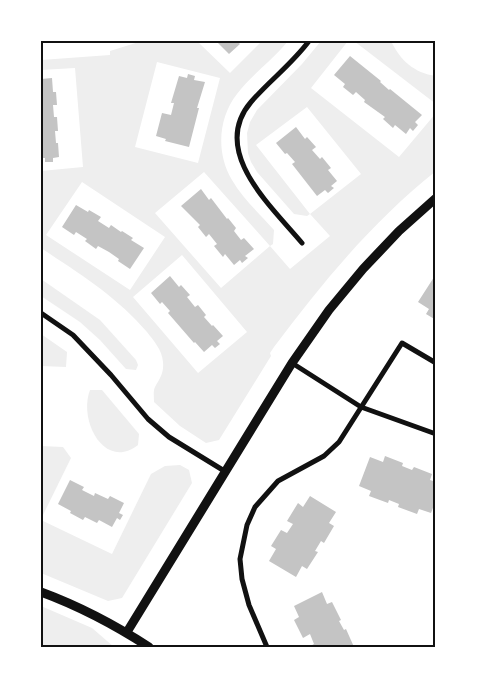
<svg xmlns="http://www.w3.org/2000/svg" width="477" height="688" font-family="Bitter,serif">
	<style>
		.green { fill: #eee; fill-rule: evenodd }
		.building { fill: #c4c4c4 }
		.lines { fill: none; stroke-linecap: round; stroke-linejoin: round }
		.minor { stroke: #111; stroke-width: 5 }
		.tertiary { stroke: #111; stroke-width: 9 }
		.neatline { fill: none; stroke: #111; stroke-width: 2 }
	</style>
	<rect width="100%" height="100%" fill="#fff"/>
	<g class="green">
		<path d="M 142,41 L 197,41 L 230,73 L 262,41 L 288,41 C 273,60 252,74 237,94 C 218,118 216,154 232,180 C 243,199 260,214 274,230 L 273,244 L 270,246 L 290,269 L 330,236 L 310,214 L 307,216 L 294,214 L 257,172 L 251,162 L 248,153 L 247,133 L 250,122 L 257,110 L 302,64 L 321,41 L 348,41 L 311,88 L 399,157 L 436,113 L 436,171 C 373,221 322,283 274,347 L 270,353 L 271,356 L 219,440 L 206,443 L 180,426 L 154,402 C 154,397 153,391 155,387 C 160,378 164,373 163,362 C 162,350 154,341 147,332 C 116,296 80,274 41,248 L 41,171 L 83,167 L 75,68 L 41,70 L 41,60 L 110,55 L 110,51 ZM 157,62 L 220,78 L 198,163 L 135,147 ZM 307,107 L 361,174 L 310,214 L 256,145 ZM 204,172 L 270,246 L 221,288 L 155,213 ZM 82,182 L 165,237 L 130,290 L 46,235 ZM 182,255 L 247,332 L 198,373 L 133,297 Z"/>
		<path d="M 354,41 L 391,41 C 400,60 414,73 436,76 L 436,104 Z"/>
		<path d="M 41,279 L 100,320 L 136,360 L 138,365 L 136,370 L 126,369 L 100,340 L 80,322 L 41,296 Z"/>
		<path d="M 41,334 L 67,352 L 66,367 L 41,366 Z"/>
		<path d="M 90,390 L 102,390 L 139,434 L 138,445 C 105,471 78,421 90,390 Z"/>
		<path d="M 41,446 L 63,447 L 71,458 L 41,519 Z"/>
		<path d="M 180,465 L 189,470 L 192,483 L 122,598 L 108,601 L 41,573 L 41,520 L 112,554 L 151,474 L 165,466 Z"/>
		<path d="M 41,606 L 92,628 L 114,647 L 41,647 Z"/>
	</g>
	<g class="building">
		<path d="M 216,41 L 237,41 L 240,44 L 229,54 Z"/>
		<path d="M 350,56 L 381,81 L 380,82 L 389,90 L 390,89 L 422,115 L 415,122 L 418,125 L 413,131 L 410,128 L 406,134 L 395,125 L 393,128 L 383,119 L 385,117 L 364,102 L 365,100 L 356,92 L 353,95 L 343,87 L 345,84 L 334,75 Z"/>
		<path d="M 188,74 L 195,76 L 194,80 L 205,82 L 197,108 L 199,108 L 189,147 L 165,141 L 166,139 L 156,136 L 162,113 L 171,115 L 174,103 L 171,103 L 179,76 L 187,78 Z"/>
		<path d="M 52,78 L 53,92 L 56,92 L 57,105 L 53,105 L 54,117 L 57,117 L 58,131 L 55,131 L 56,143 L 58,143 L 59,157 L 53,158 L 53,162 L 45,162 L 45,158 L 41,158 L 41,79 Z"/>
		<path d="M 296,127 L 305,139 L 307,137 L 316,147 L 312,150 L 320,159 L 322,157 L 331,168 L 328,170 L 337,181 L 331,186 L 334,188 L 328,193 L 325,190 L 317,196 L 292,164 L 295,162 L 287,153 L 285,154 L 276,143 Z"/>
		<path d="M 201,189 L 209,200 L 211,198 L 227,219 L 228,218 L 236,228 L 234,231 L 241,240 L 244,238 L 254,249 L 245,256 L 248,258 L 242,263 L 240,260 L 234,265 L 225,254 L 223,257 L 214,246 L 217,244 L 209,234 L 206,237 L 198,227 L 200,225 L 181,206 Z"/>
		<path d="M 76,205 L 88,212 L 89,210 L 101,217 L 98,221 L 109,228 L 111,225 L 121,232 L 122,231 L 133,238 L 131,240 L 144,248 L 130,269 L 118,261 L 119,259 L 109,252 L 98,246 L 96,249 L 85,241 L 87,239 L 76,232 L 74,235 L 62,227 Z"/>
		<path d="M 436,274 L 436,320 L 426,314 L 429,309 L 418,302 Z"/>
		<path d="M 170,276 L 179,287 L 181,285 L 190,295 L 187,297 L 195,307 L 198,305 L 206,315 L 204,317 L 212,326 L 213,325 L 223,336 L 217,341 L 220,344 L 215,348 L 212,345 L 204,352 L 195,342 L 194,343 L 168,313 L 170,311 L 162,302 L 160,304 L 151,293 Z"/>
		<path d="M 385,456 L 403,463 L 402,466 L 412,470 L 414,467 L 432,474 L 430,480 L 436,482 L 436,500 L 431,513 L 419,509 L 417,514 L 398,507 L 399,504 L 389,500 L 388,503 L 369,496 L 371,491 L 359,486 L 370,457 L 383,462 Z"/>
		<path d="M 70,480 L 84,487 L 82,490 L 94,496 L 95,493 L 108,499 L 110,496 L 124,503 L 119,513 L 123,515 L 120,520 L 117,518 L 112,527 L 99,520 L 97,523 L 85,517 L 83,520 L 70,513 L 71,511 L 58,504 Z"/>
		<path d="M 310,496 L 336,512 L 329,523 L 334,526 L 324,543 L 321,541 L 315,551 L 318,552 L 307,569 L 302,566 L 296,577 L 269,561 L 276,549 L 271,546 L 281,530 L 287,533 L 293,524 L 287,521 L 298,503 L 303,507 Z"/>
		<path d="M 322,592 L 327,604 L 332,602 L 341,620 L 339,621 L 344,630 L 346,629 L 354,647 L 309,647 L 314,644 L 310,634 L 303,638 L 294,620 L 299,617 L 294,606 Z"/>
	</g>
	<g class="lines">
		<g class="minor">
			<path d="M 302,243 C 272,207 209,151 251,102 C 269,81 292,64 309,41"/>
			<path d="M 41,313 L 73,335 L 111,375 L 148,419 L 169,437 L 226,472"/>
			<path d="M 292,363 L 361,407 L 436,434"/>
			<path d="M 267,647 L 249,605 L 242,579 L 240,559 L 247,525 L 255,507 L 278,481 L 324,456 L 339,442 L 402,343 L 436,363"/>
		</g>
		<g class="tertiary">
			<path d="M 41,592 C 79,606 115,625 149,647"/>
			<path d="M 127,632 L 292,363 L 329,310 L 363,269 L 399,231 L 436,198"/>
		</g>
	</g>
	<rect width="477" height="688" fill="none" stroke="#ffffff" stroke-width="85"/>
	<rect x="42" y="42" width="392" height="604" class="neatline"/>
</svg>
